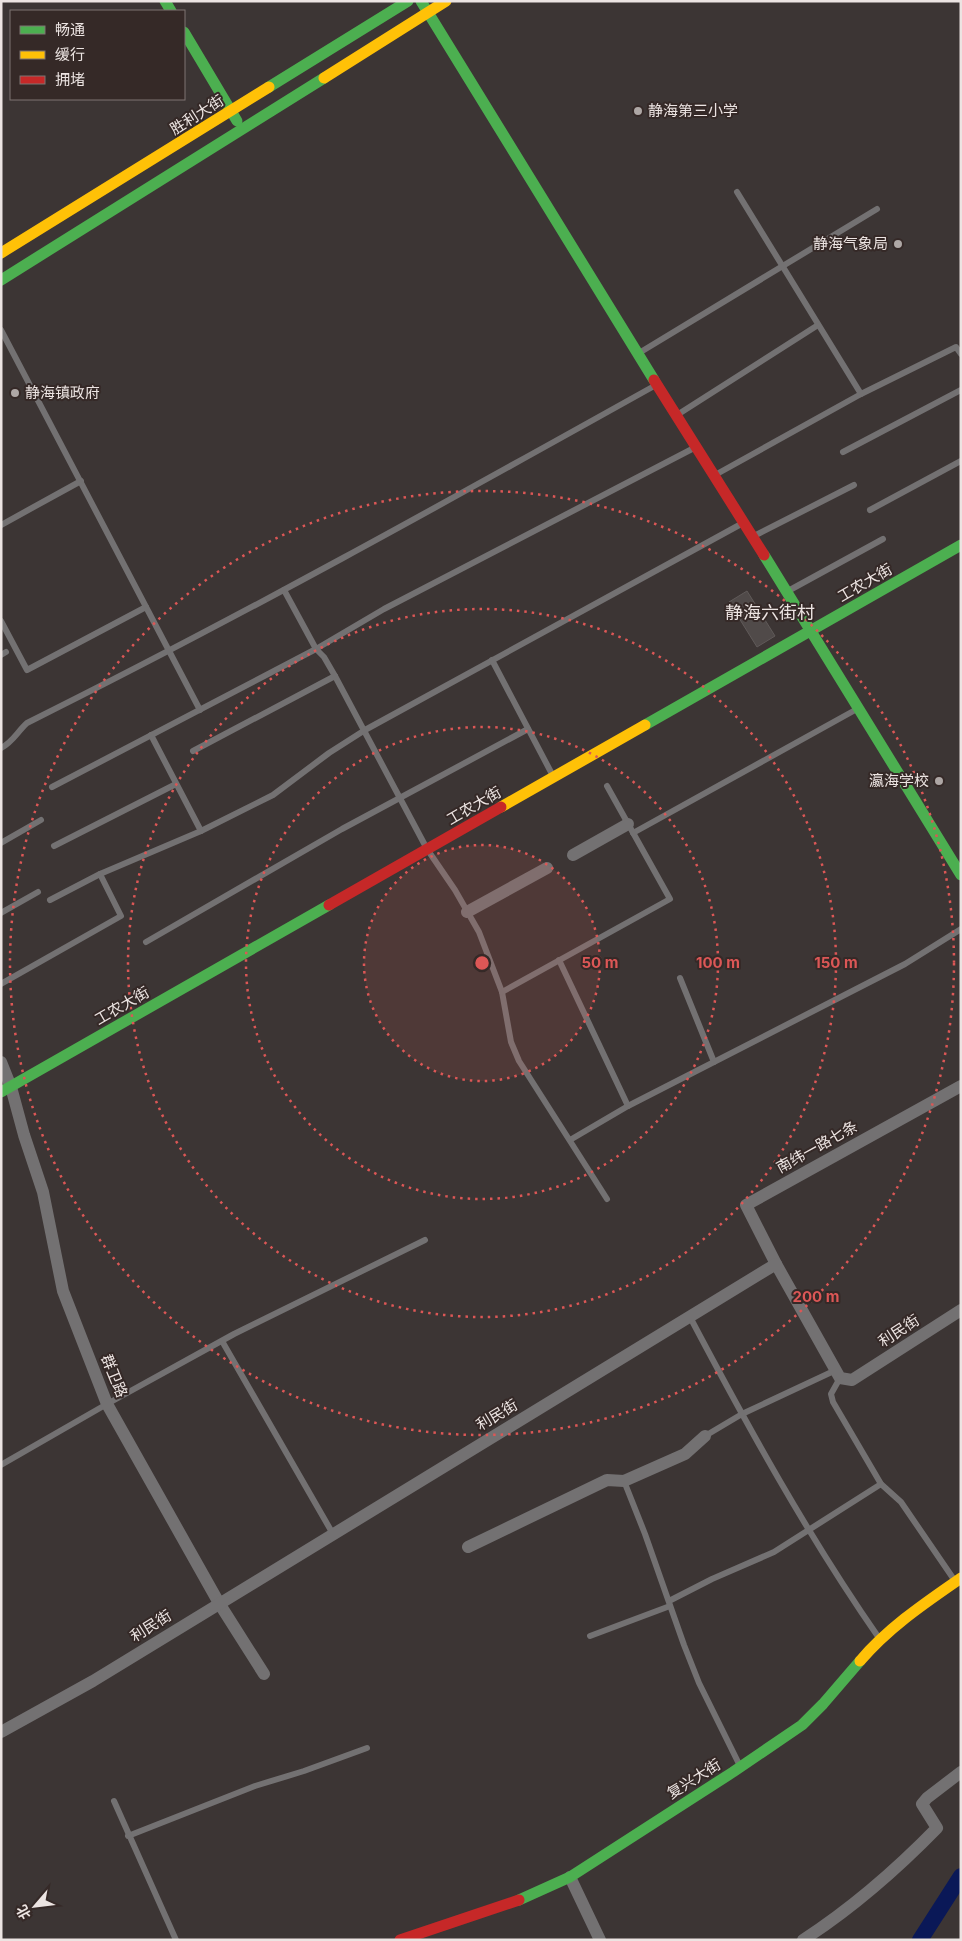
<svg xmlns="http://www.w3.org/2000/svg" width="962" height="1941" font-family="Inter,'Noto Sans SC',sans-serif">
	<style>
		.lines { fill: none; stroke-linecap: round; stroke-linejoin: round }
		.canal { stroke: #0a1857; stroke-width: 16 }
		.building { fill: #504a49; stroke: #605a59 }
		.lane { stroke: #737172; stroke-width: 6 }
		.street { stroke: #737172; stroke-width: 12 }
		.fast { stroke: #4caf50; stroke-width: 11 }
		.slow { stroke: #ffc107; stroke-width: 11 }
		.jam { stroke: #c62828; stroke-width: 11 }
		.ring { fill: none; stroke: #dc5756; stroke-width: 2.5; stroke-dasharray: 2.5 5 }
		.poi-dot { fill: #aea7a5; stroke: #352927; stroke-width: 2 }
		.labels { text-anchor: middle; stroke-width: 4; stroke-linejoin: round; paint-order: stroke }
		.poi-label { font-size: 15px; fill: #ece4e2; stroke: #352927; text-anchor: start }
		.street-label { font-size: 15px; fill: #ece4e2; stroke: #352927 }
		.quarter-label { font-size: 18px; fill: #ece4e2; stroke: #352927 }
		.centre { fill: #dc5756; stroke: #352927; stroke-width: 2.5 }
		.ring-label { font-size: 15px; text-anchor: middle; font-weight: bold; fill: #dc5756; stroke: #352927; stroke-width: 4; stroke-linejoin: round; paint-order: stroke }
	</style>
	<rect width="100%" height="100%" fill="#3c3534"/>
	<g class="lines">
		<path class="canal" d="M 920,1940 L 961,1876"/>
	</g>
	<path class="building" d="M 747,591 L 775,636 L 757,647 L 729,602 Z"/>
	<g class="lines">
		<g class="lane">
			<path d="M 737,192 L 861,394"/>
			<path d="M 1,330 L 200,710"/>
			<path d="M 639,353 L 877,209"/>
			<path d="M 677,415 L 818,325"/>
			<path d="M 843,452 L 961,390"/>
			<path d="M 715,475 L 861,394 L 956,347 L 961,354"/>
			<path d="M 870,510 L 961,461"/>
			<path d="M 1,525 L 81,481"/>
			<path d="M 754,536 L 854,485"/>
			<path d="M 284,590 L 316,649 L 324,657 L 335,676 L 427,849 L 455,890 L 479,932 L 502,992 L 511,1042 L 519,1061 L 607,1199"/>
			<path d="M 788,591 L 883,539"/>
			<path d="M 1,621 L 27,670 L 146,607"/>
			<path d="M 1,655 L 6,652"/>
			<path d="M 492,660 L 553,776"/>
			<path d="M 151,735 L 201,831"/>
			<path d="M 1,748 C 13,742 17,732 27,723 C 240,617 448,501 656,385"/>
			<path d="M 193,751 L 335,676"/>
			<path d="M 52,787 L 316,649 L 384,609 L 694,448"/>
			<path d="M 633,833 L 857,709"/>
			<path d="M 1,843 L 41,820"/>
			<path d="M 54,846 L 176,784"/>
			<path d="M 50,900 L 100,874 L 201,831 L 273,795 L 329,753 L 365,730 L 743,523"/>
			<path d="M 1,913 L 38,892"/>
			<path d="M 146,942 L 342,829 L 528,729"/>
			<path d="M 559,960 L 628,1106"/>
			<path d="M 680,978 L 714,1062"/>
			<path d="M 1,984 L 121,916 L 100,874"/>
			<path d="M 502,992 L 670,899 L 607,786"/>
			<path d="M 570,1140 L 628,1106 L 905,964 L 961,929"/>
			<path d="M 690,1317 C 748,1427 808,1536 879,1638"/>
			<path d="M 222,1341 L 333,1534"/>
			<path d="M 840,1378 L 831,1394 L 833,1402 L 881,1484 L 901,1502 L 955,1581"/>
			<path d="M 705,1436 L 742,1414 L 836,1370"/>
			<path d="M 1,1465 L 107,1404 L 234,1334 L 425,1240"/>
			<path d="M 624,1481 L 645,1534 L 684,1645 L 699,1683 L 740,1766"/>
			<path d="M 669,1601 L 712,1579 L 774,1552 L 881,1484"/>
			<path d="M 590,1636 L 670,1606"/>
			<path d="M 114,1801 L 176,1940"/>
			<path d="M 128,1836 L 255,1786 L 304,1771 L 367,1748"/>
		</g>
		<g class="street">
			<path d="M 573,855 L 628,824"/>
			<path d="M 467,912 L 547,868"/>
			<path d="M 1,1062 L 11,1087 L 24,1135 L 43,1192 L 63,1291 L 107,1404 L 219,1603 L 264,1674"/>
			<path d="M 776,1264 L 746,1205 L 961,1086"/>
			<path d="M 468,1547 L 607,1480 L 624,1481 L 685,1454 L 705,1436"/>
			<path d="M 1,1732 L 93,1681 L 776,1264 L 840,1378 L 852,1380 L 961,1310"/>
			<path d="M 570,1877 L 600,1940"/>
			<path d="M 803,1940 C 854,1907 895,1871 937,1828 L 922,1804 L 927,1798 L 961,1772"/>
		</g>
		<g class="fast">
			<path d="M 165,1 L 171,11"/>
			<path d="M 421,1 L 654,380"/>
			<path d="M 184,32 L 237,121"/>
			<path d="M 269,87 L 408,1"/>
			<path d="M 1,280 L 324,78"/>
			<path d="M 764,555 L 961,875"/>
			<path d="M 645,725 L 961,545"/>
			<path d="M 1,1092 L 329,905"/>
			<path d="M 519,1900 L 570,1877 L 733,1772 L 802,1725 L 823,1704 L 860,1661"/>
		</g>
		<g class="slow">
			<path d="M 324,78 L 446,1"/>
			<path d="M 1,253 L 269,87"/>
			<path d="M 501,807 L 645,725"/>
			<path d="M 860,1661 C 889,1627 925,1603 961,1578"/>
		</g>
		<g class="jam">
			<path d="M 654,380 L 764,555"/>
			<path d="M 329,905 L 501,807"/>
			<path d="M 400,1940 L 519,1900"/>
		</g>
	</g>
	<circle cx="482" cy="963" r="118" fill="#dc5756" fill-opacity=".12"/>
	<g class="ring">
		<circle cx="482" cy="963" r="118"/>
		<circle cx="482" cy="963" r="236"/>
		<circle cx="482" cy="963" r="354"/>
		<circle cx="482" cy="963" r="472"/>
	</g>
	<g class="poi-dot">
		<circle cx="638" cy="111" r="5"/>
		<circle cx="898" cy="244" r="5"/>
		<circle cx="15" cy="393" r="5"/>
		<circle cx="939" cy="781" r="5"/>
	</g>
	<g class="labels">
		<g class="poi-label">
			<text x="648" y="116">静海第三小学</text>
			<text x="888" y="249" text-anchor="end">静海气象局</text>
			<text x="25" y="398">静海镇政府</text>
			<text x="929" y="786" text-anchor="end">瀛海学校</text>
		</g>
		<g class="street-label">
			<text transform="translate(197 115) rotate(-32)" y="5">胜利大街</text>
			<text transform="translate(865 583) rotate(-30)" y="5">工农大街</text>
			<text transform="translate(474 806) rotate(-30)" y="5">工农大街</text>
			<text transform="translate(122 1006) rotate(-30)" y="5">工农大街</text>
			<text transform="translate(817 1147) rotate(-29)" y="5">南纬一路七条</text>
			<text transform="translate(899 1331) rotate(-33)" y="5">利民街</text>
			<text transform="translate(114 1376) rotate(68)" y="5">群卫路</text>
			<text transform="translate(497 1415) rotate(-31)" y="5">利民街</text>
			<text transform="translate(151 1626) rotate(-32)" y="5">利民街</text>
			<text transform="translate(694 1779) rotate(-32)" y="5">复兴大街</text>
		</g>
		<g class="quarter-label">
			<text x="770" y="619">静海六街村</text>
		</g>
	</g>
	<circle cx="482" cy="963" r="8" class="centre"/>
	<g class="ring-label">
		<text x="600" y="968">50 m</text>
		<text x="718" y="968">100 m</text>
		<text x="836" y="968">150 m</text>
		<text x="816" y="1302">200 m</text>
	</g>
	<rect width="962" height="1941" fill="none" stroke="#ece4e2" stroke-width="5"/>
	<rect x="10" y="10" width="175" height="90" fill="#352927" stroke="#7e7472"/>
	<rect x="20" y="26" width="25" height="8" fill="#4caf50" stroke="#7e7472"/>
	<text x="55" y="35" font-size="15" fill="#ece4e2">畅通</text>
	<rect x="20" y="51" width="25" height="8" fill="#ffc107" stroke="#7e7472"/>
	<text x="55" y="60" font-size="15" fill="#ece4e2">缓行</text>
	<rect x="20" y="76" width="25" height="8" fill="#c62828" stroke="#7e7472"/>
	<text x="55" y="85" font-size="15" fill="#ece4e2">拥堵</text>
	<g transform="translate(35 1906) rotate(242)" stroke="#352927" stroke-width="4" paint-order="stroke">
	<path d="M0-4L9 19L0 12L-9 19Z" fill="#ece4e2"/>
	<text y="-8" font-size="14" font-weight="bold" text-anchor="middle" fill="#ece4e2">北</text>
	</g>
</svg>
